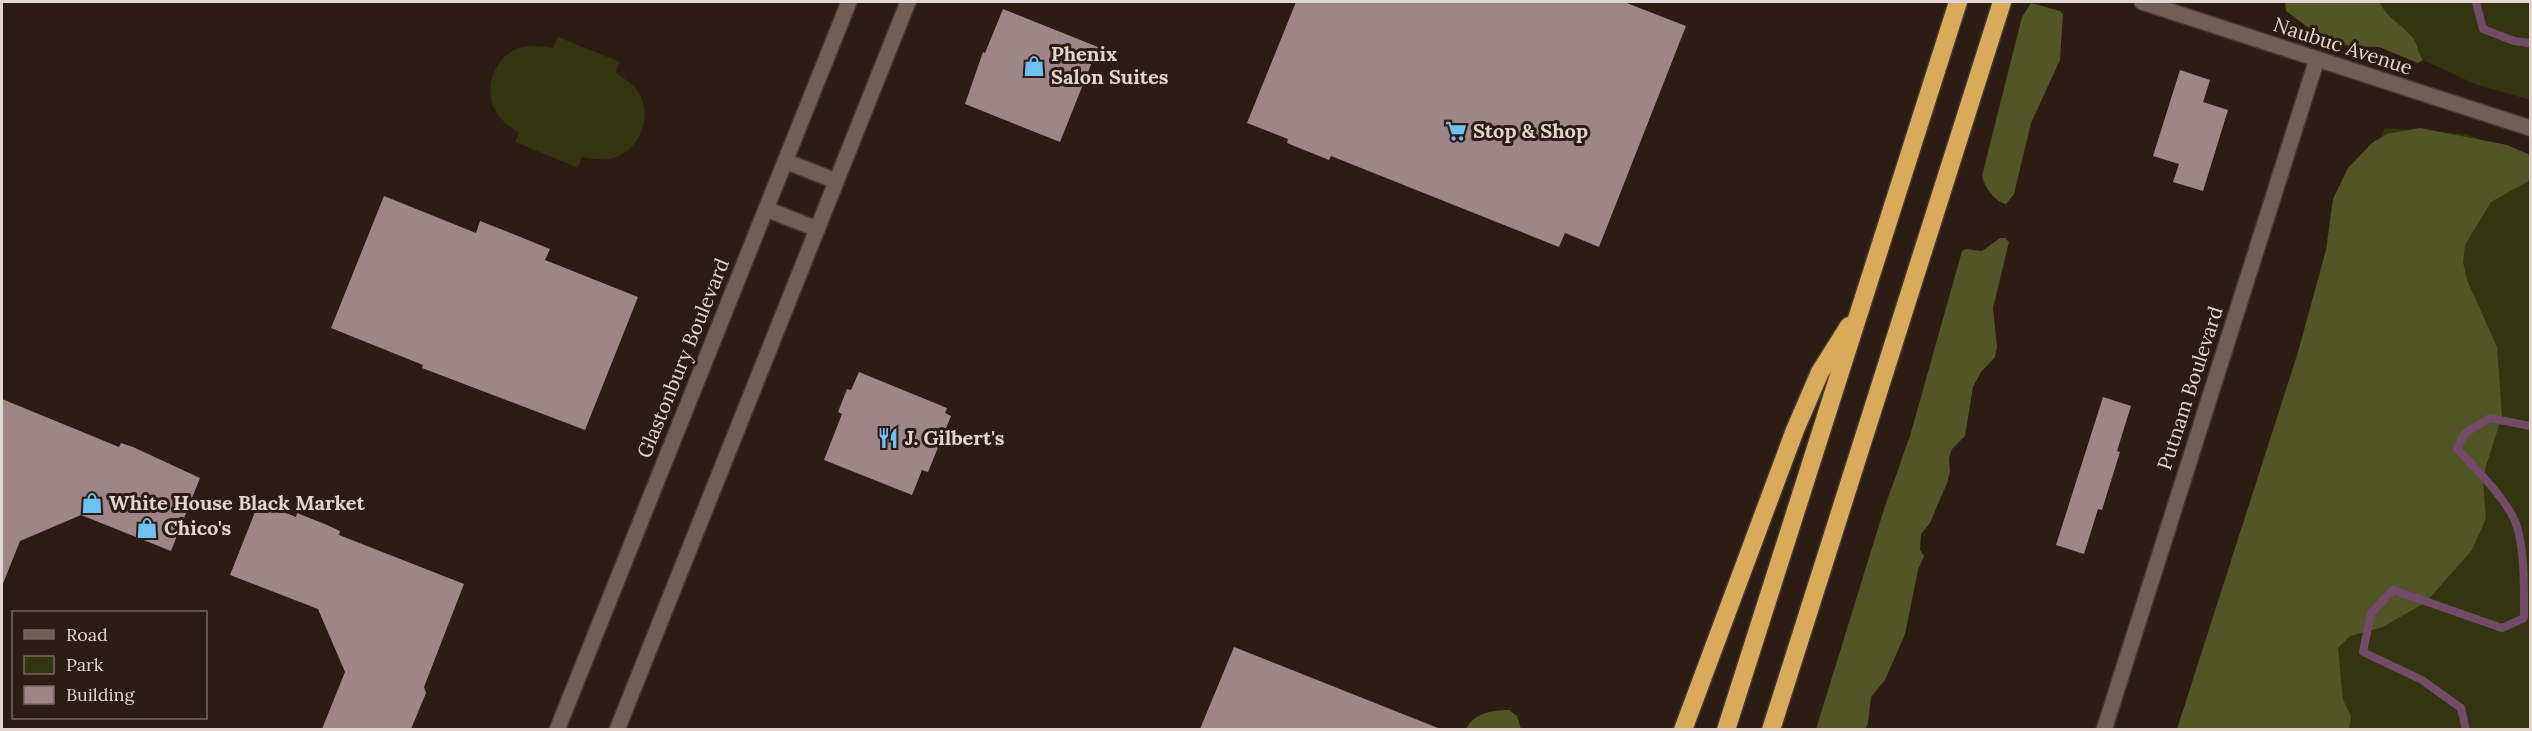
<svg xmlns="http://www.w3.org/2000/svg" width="2532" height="731" font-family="Lora,serif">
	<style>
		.green { fill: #323510 }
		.forest { fill: #525627 }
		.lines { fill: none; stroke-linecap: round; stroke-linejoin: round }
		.stream { stroke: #734b68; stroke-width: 8 }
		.building { fill: #9e8688 }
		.tertiary-casing { stroke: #453834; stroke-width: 18 }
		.secondary-casing { stroke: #453834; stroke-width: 18 }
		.motorway-casing { stroke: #453834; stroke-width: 21 }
		.tertiary { stroke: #715e55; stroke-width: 15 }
		.secondary { stroke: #715e55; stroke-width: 15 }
		.motorway { stroke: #d8aa5a; stroke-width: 18 }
		.labels { text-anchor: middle; stroke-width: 6; stroke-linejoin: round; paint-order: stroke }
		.street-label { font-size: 20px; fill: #e2d6d1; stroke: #2c1c14 }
		.poi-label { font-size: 20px; font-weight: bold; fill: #e2d6d1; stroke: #2c1c14; text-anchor: start }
	</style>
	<rect width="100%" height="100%" fill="#2c1c14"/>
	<g class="green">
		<path d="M 2320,2 L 2530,2 L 2530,100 L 2475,84 L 2423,60 Z"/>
		<path d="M 558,37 L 620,62 L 616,73 C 625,79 635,85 640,95 C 651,116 641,146 619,156 C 607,162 594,159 582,157 L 578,168 L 515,142 L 519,133 C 509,126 501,121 495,110 C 483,88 495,55 520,48 C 531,44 542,46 553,48 Z"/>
		<path d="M 2384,128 L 2465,134 L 2530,155 L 2530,729 L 2186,730 Z"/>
	</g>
	<g class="forest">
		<path d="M 2285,2 L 2380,2 C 2386,18 2403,25 2413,38 C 2418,44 2417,53 2423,60 L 2418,63 L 2379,47 L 2350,46 L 2330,40 L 2317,34 L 2286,11 Z"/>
		<path d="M 2031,3 L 2060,11 L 2063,14 L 2060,60 L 2031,123 L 2014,194 L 2006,204 C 1994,201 1985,188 1982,176 L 2022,17 Z"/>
		<path d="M 2420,128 L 2507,145 L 2530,155 L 2530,180 L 2491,202 L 2465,245 L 2463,262 L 2467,280 L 2497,347 L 2502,416 L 2486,466 L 2483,482 L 2486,518 L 2472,550 L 2426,602 L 2383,627 L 2350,636 L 2338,648 L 2343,700 L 2351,716 L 2349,729 L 2177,729 L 2298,352 L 2326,250 L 2333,199 L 2348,168 L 2372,143 L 2387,134 Z"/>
		<path d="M 2000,238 L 2005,238 L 2009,242 L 1993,308 L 1997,347 L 1995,357 L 1981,372 L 1973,387 L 1965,436 L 1952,449 L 1949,458 L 1950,472 L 1947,483 L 1930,523 L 1921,534 L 1920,550 L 1924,556 L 1918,570 L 1905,634 L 1885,680 L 1871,697 L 1868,723 L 1865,729 L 1816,729 L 1884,509 L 1910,436 L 1962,251 L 1966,249 L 1982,251 Z"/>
		<path d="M 1509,710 L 1517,716 L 1521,729 L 1466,729 C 1474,713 1492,710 1509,710 Z"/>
	</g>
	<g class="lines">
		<g class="stream">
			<path d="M 2476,2 L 2483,29 L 2514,41 L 2530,43"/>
			<path d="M 2466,730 L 2461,708 L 2422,680 L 2363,652 L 2371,613 L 2393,590 L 2502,628 L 2524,618 C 2524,590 2525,559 2518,530 C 2512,504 2476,469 2457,449 L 2465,433 L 2490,418 L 2530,426"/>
		</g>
	</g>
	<g class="building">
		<path d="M 1296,2 L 1624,2 L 1686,26 L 1599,247 L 1565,233 L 1559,247 L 1331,156 L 1329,160 L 1287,143 L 1288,139 L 1247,123 Z"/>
		<path d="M 1003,9 L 1098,47 L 1060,142 L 965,104 L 983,52 L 985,53 Z"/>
		<path d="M 2180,70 L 2210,80 L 2203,102 L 2228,110 L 2203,191 L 2173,182 L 2179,164 L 2153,156 Z"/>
		<path d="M 384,196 L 476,233 L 480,221 L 513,234 L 550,249 L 545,260 L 638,297 L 585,430 L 422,368 L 423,365 L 331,328 Z"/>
		<path d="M 859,372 L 947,408 L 945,413 L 951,416 L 928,472 L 922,470 L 912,495 L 824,460 L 842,414 L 838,412 L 847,389 L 851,390 Z"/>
		<path d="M 2103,397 L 2131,406 L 2117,451 L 2120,452 L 2102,510 L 2098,509 L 2084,554 L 2056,545 Z"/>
		<path d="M 2,399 L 119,447 L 121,443 L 133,447 L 200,478 L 171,551 L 81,515 L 20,541 L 2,586 Z"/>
		<path d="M 259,502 L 296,517 L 297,513 L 327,525 L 340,531 L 339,535 L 464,584 L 424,687 L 426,693 L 411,729 L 322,729 L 345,672 L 318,609 L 230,575 Z"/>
		<path d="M 1234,647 L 1438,728 L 1438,729 L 1200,729 Z"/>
	</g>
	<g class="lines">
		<defs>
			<g id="tertiary">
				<path d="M 785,161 L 836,181"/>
				<path d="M 766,209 L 817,229"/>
				<path d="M 557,730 L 849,2"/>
				<path d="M 617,730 L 908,2"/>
				<path d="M 2104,730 L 2317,59"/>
			</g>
			<path id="secondary" d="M 2142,2 L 2530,128"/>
			<g id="motorway">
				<path d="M 1683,730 L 1795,430 L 1820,372 L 1849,326"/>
				<path d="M 1726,730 L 1958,2"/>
				<path d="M 1771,730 L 2002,2"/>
			</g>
		</defs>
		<use href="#tertiary" class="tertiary-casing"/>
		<use href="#secondary" class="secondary-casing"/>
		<use href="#motorway" class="motorway-casing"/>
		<use href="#tertiary" class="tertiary"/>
		<use href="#secondary" class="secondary"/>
		<use href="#motorway" class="motorway"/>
	</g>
	<defs>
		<symbol id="shop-bare" viewBox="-9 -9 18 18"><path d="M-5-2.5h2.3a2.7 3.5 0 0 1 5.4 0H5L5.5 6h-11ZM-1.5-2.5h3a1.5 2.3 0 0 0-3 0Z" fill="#6ec2f3" stroke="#2c1c14" stroke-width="2.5" paint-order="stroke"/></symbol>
		<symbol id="supermarket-bare" viewBox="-9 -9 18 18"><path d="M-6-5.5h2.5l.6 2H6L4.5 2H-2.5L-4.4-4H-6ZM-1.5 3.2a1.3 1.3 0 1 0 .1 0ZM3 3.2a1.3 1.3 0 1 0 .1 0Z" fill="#6ec2f3" stroke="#2c1c14" stroke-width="2.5" paint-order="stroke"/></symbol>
		<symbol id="restaurant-bare" viewBox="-9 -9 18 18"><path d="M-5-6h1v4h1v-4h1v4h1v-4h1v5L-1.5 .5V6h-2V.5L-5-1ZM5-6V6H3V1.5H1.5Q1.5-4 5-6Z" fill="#6ec2f3" stroke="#2c1c14" stroke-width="2.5" paint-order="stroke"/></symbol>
	</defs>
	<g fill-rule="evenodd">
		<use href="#shop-bare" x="1019" y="51" width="30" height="30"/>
		<use href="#supermarket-bare" x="1441" y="116" width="30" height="30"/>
		<use href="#restaurant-bare" x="873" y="423" width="30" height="30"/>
		<use href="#shop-bare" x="77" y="488" width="30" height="30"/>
		<use href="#shop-bare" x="132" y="513" width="30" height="30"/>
	</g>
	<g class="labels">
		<g class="street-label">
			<text transform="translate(2343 46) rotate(18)" y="7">Naubuc Avenue</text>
			<text transform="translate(683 358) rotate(-68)" y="7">Glastonbury Boulevard</text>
			<text transform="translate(2190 388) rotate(-72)" y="7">Putnam Boulevard</text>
		</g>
		<g class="poi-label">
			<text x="1051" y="61">Phenix<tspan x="1051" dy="23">Salon Suites</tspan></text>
			<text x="1473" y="138">Stop &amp; Shop</text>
			<text x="905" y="445">J. Gilbert's</text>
			<text x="109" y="510">White House Black Market</text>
			<text x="164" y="535">Chico's</text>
		</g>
	</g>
	<rect width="2532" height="731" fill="none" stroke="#e2d6d1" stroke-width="6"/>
	<rect x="12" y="611" width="195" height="108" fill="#2c1c14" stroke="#756660" stroke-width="1.5"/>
	<rect x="24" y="630" width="30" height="9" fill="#715e55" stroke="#756660" stroke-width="1.5"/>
	<text x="66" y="641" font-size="18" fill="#e2d6d1">Road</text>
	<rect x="24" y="656" width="30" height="18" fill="#323510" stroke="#756660" stroke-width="1.5"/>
	<text x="66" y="671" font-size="18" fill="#e2d6d1">Park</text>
	<rect x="24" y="686" width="30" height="18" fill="#9e8688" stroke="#756660" stroke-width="1.5"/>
	<text x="66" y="701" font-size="18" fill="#e2d6d1">Building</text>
</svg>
